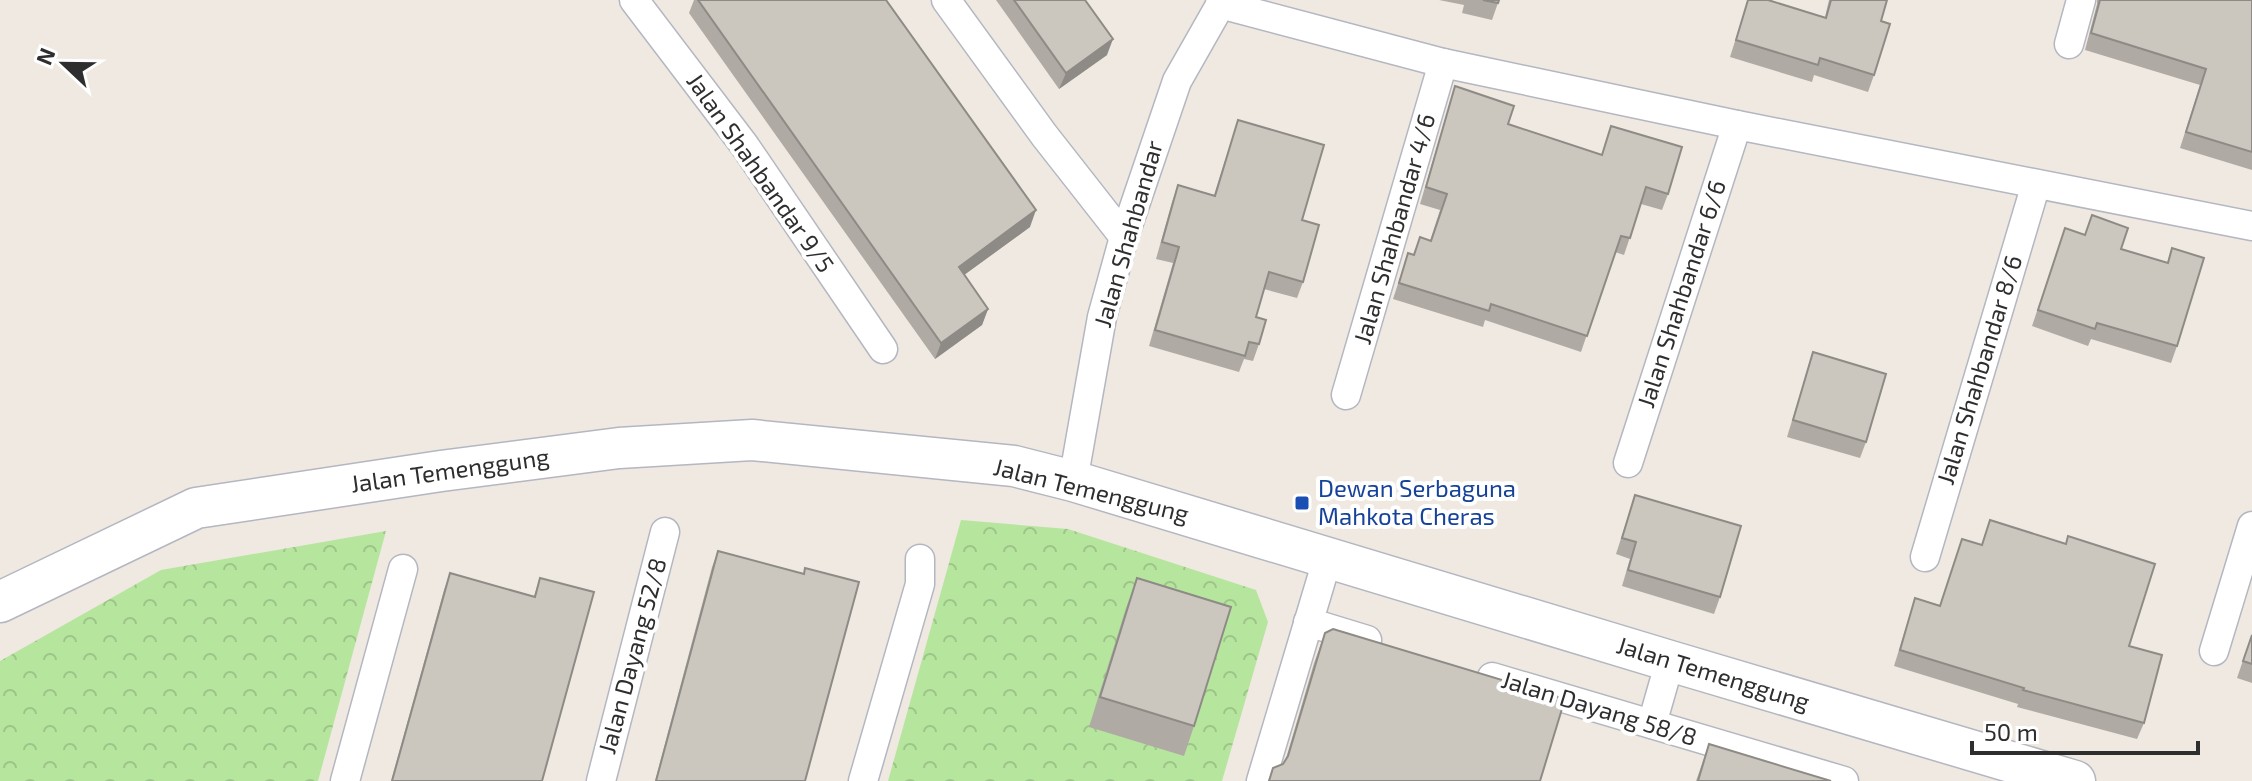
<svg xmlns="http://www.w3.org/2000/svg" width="2252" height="781" font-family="'Exo 2',sans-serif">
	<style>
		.park { fill: url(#park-crowns) }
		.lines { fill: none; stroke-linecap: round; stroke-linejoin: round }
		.street-casing { stroke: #b4b7c1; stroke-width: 31 }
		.secondary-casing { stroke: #b4b7c1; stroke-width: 43 }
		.street { stroke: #fff; stroke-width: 28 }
		.secondary { stroke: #fff; stroke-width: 40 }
		.wall { fill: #afaba4 }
		.shaded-wall { fill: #8e8b86 }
		.building { fill: #cbc7bf; stroke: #8e8b86; stroke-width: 2 }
		.transit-dot { fill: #1a4fb4; stroke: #fff; stroke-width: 3 }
		.labels { text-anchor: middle; stroke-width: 8; stroke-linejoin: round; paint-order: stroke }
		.street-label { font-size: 24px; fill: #2e2e2e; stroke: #fff }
		.transit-label { font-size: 24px; fill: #164399; stroke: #fff; text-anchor: start }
	</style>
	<defs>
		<pattern id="park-crowns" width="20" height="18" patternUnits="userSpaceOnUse" patternTransform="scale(2)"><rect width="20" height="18" fill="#b6e59e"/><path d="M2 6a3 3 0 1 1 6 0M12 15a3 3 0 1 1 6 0" fill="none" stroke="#9dc588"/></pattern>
	</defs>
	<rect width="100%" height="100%" fill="#efe9e1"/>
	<g class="park">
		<path d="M 961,520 L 1068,529 L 1256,590 L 1268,622 L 1222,781 L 888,781 Z"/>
		<path d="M 386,531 L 318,781 L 0,781 L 0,661 L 161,570 Z"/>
	</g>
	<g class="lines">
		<defs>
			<g id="street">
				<path d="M 634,0 L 745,146 L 883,349"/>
				<path d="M 946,0 L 1044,135 L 1124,237"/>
				<path d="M 1220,4 L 1443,63 L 1737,125 L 2252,226"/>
				<path d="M 2069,44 L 2081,0"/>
				<path d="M 1346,395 L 1443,63"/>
				<path d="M 1628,463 L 1737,125"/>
				<path d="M 1073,481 L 1102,317 L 1124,237 L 1177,81 L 1223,0"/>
				<path d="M 1925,557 L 2036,184"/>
				<path d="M 1308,622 L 1367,640"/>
				<path d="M 2214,651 L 2252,526"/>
				<path d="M 1492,677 L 1844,781"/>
				<path d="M 1652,724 L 1670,661"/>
				<path d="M 345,781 L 403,569"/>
				<path d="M 601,781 L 665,532"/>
				<path d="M 863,781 L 920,584 L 920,559"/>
				<path d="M 1261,781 L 1328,557"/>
			</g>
			<path id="secondary" d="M 0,602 L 196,508 L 441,471 L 619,448 L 752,440 L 1014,466 L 1073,481 L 1670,661 L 2075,781"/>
		</defs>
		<use href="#street" class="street-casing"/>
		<use href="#secondary" class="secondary-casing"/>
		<use href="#street" class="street"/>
		<use href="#secondary" class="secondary"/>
	</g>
	<g class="wall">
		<path d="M 694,0 L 886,0 L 1030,227 L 964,275 L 988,309 L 982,325 L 935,359 L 689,13 Z"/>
		<path d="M 996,0 L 1085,0 L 1107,55 L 1059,89 Z"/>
		<path d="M 1439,0 L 1499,0 L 1492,20 L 1462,13 L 1464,5 Z"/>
		<path d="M 1748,0 L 1825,17 L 1829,0 L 1887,0 L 1881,21 L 1874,75 L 1868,92 L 1814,75 L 1812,82 L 1730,57 Z"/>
		<path d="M 2097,0 L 2252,0 L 2252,170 L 2180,148 L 2200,85 L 2085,50 L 2097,4 Z"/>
		<path d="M 1455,86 L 1508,124 L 1602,155 L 1611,126 L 1668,194 L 1662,210 L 1641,204 L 1624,255 L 1615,252 L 1581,352 L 1485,320 L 1483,327 L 1393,299 L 1408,253 L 1413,255 L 1420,237 L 1430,241 L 1440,210 L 1420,204 Z"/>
		<path d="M 1238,120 L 1302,220 L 1303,282 L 1297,298 L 1264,289 L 1256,317 L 1259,344 L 1253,361 L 1244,359 L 1239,372 L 1149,346 L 1173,263 L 1156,259 L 1172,202 L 1178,185 L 1214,195 Z"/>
		<path d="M 2065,228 L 2121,249 L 2167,263 L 2172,248 L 2177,346 L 2171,363 L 2091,339 L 2088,346 L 2032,326 Z"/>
		<path d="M 1813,352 L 1866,442 L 1860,458 L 1787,437 Z"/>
		<path d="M 1635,495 L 1720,597 L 1714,614 L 1622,586 L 1630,559 L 1616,554 Z"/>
		<path d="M 1990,520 L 2129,646 L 2144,723 L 2137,739 L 2017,707 L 2018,704 L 1894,666 L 1915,598 L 1940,605 L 1962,539 L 1982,545 Z"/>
		<path d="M 718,551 L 805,781 L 655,781 L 712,567 Z"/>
		<path d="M 450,573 L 534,596 L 540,578 L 542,781 L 391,781 L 444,590 Z"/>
		<path d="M 1137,578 L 1194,726 L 1184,756 L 1089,727 L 1126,608 Z"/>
		<path d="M 1325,633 L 1540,781 L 1268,781 L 1273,768 L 1283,764 L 1285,762 L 1314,663 Z"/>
		<path d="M 2252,634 L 2252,683 L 2237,678 Z"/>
		<path d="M 1709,744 L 1831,781 L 1696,781 Z"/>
	</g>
	<g class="shaded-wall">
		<path d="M 1113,39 L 1107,55 L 1059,89 L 1066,73 Z"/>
		<path d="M 1036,210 L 1030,227 L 953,283 L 959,267 Z"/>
		<path d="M 988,309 L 982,325 L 935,359 L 941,343 Z"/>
	</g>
	<g class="building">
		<path d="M 698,0 L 886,0 L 1036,210 L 959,267 L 988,309 L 941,343 Z"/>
		<path d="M 1014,0 L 1085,0 L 1113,39 L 1066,73 Z"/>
		<path d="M 1483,0 L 1499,0 L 1498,3 Z"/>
		<path d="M 1748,0 L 1768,0 L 1826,18 L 1831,0 L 1887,0 L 1881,21 L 1890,24 L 1874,75 L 1820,58 L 1818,65 L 1736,40 Z"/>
		<path d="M 2100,0 L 2252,0 L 2252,152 L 2186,132 L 2206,69 L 2091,33 Z"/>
		<path d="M 1455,86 L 1514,106 L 1508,124 L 1602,155 L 1611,126 L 1682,147 L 1668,194 L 1646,187 L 1630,238 L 1621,236 L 1587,336 L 1491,304 L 1489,311 L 1399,283 L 1408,253 L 1414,255 L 1420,237 L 1431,241 L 1447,194 L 1426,187 Z"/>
		<path d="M 1238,120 L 1324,145 L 1302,220 L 1319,225 L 1303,282 L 1269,272 L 1256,317 L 1266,320 L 1259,344 L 1249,342 L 1245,356 L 1155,330 L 1179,247 L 1162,242 L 1178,185 L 1215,196 Z"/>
		<path d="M 2092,215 L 2128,228 L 2121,249 L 2168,263 L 2172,248 L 2204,258 L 2177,346 L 2097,323 L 2095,329 L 2038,310 L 2065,228 L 2085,235 Z"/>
		<path d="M 1813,352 L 1886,374 L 1866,442 L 1793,420 Z"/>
		<path d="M 1635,495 L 1741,526 L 1720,597 L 1628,570 L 1636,542 L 1622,538 Z"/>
		<path d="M 1990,520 L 2066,544 L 2068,536 L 2155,564 L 2129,646 L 2162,655 L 2144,723 L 2023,690 L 2024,688 L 1900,650 L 1915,598 L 1940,606 L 1962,539 L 1982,545 Z"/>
		<path d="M 718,551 L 804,574 L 805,568 L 859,582 L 805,781 L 656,781 Z"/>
		<path d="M 450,573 L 535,597 L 540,578 L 594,592 L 542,781 L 392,781 Z"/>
		<path d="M 1137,578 L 1231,607 L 1194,726 L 1100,697 Z"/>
		<path d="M 1333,629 L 1565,699 L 1540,781 L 1269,781 L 1273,768 L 1283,764 L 1288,756 L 1325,633 Z"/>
		<path d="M 2252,635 L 2252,664 L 2243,661 Z"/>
		<path d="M 1709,744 L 1831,781 L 1698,781 Z"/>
	</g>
	<rect class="transit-dot" x="1294" y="495" width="16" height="16" rx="4"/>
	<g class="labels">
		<g class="street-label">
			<text transform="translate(760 173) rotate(55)" y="8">Jalan Shahbandar 9/5</text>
			<text transform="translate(1395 229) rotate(-74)" y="8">Jalan Shahbandar 4/6</text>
			<text transform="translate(1129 234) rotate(-74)" y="8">Jalan Shahbandar</text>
			<text transform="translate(1682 294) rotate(-72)" y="8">Jalan Shahbandar 6/6</text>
			<text transform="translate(1980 370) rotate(-73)" y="8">Jalan Shahbandar 8/6</text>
			<text transform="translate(450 471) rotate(-8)" y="8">Jalan Temenggung</text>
			<text transform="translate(1091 491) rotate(14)" y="8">Jalan Temenggung</text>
			<text transform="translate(633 656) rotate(-75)" y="8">Jalan Dayang 52/8</text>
			<text transform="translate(1713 674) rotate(17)" y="8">Jalan Temenggung</text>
			<text transform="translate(1599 709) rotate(17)" y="8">Jalan Dayang 58/8</text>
		</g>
		<g class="transit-label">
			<text x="1318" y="497">Dewan Serbaguna<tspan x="1318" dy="28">Mahkota Cheras</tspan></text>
		</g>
	</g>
	<g transform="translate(64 64) rotate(292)" stroke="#ffffff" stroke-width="6" paint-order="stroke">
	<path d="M0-6L14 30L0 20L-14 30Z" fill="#2e2e2e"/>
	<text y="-12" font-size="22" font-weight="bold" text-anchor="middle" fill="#2e2e2e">N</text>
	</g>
	<path d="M1972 741v12h226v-12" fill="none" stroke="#2e2e2e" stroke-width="4"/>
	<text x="1984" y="741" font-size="24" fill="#2e2e2e" stroke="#ffffff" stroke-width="6" paint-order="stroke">50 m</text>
</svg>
